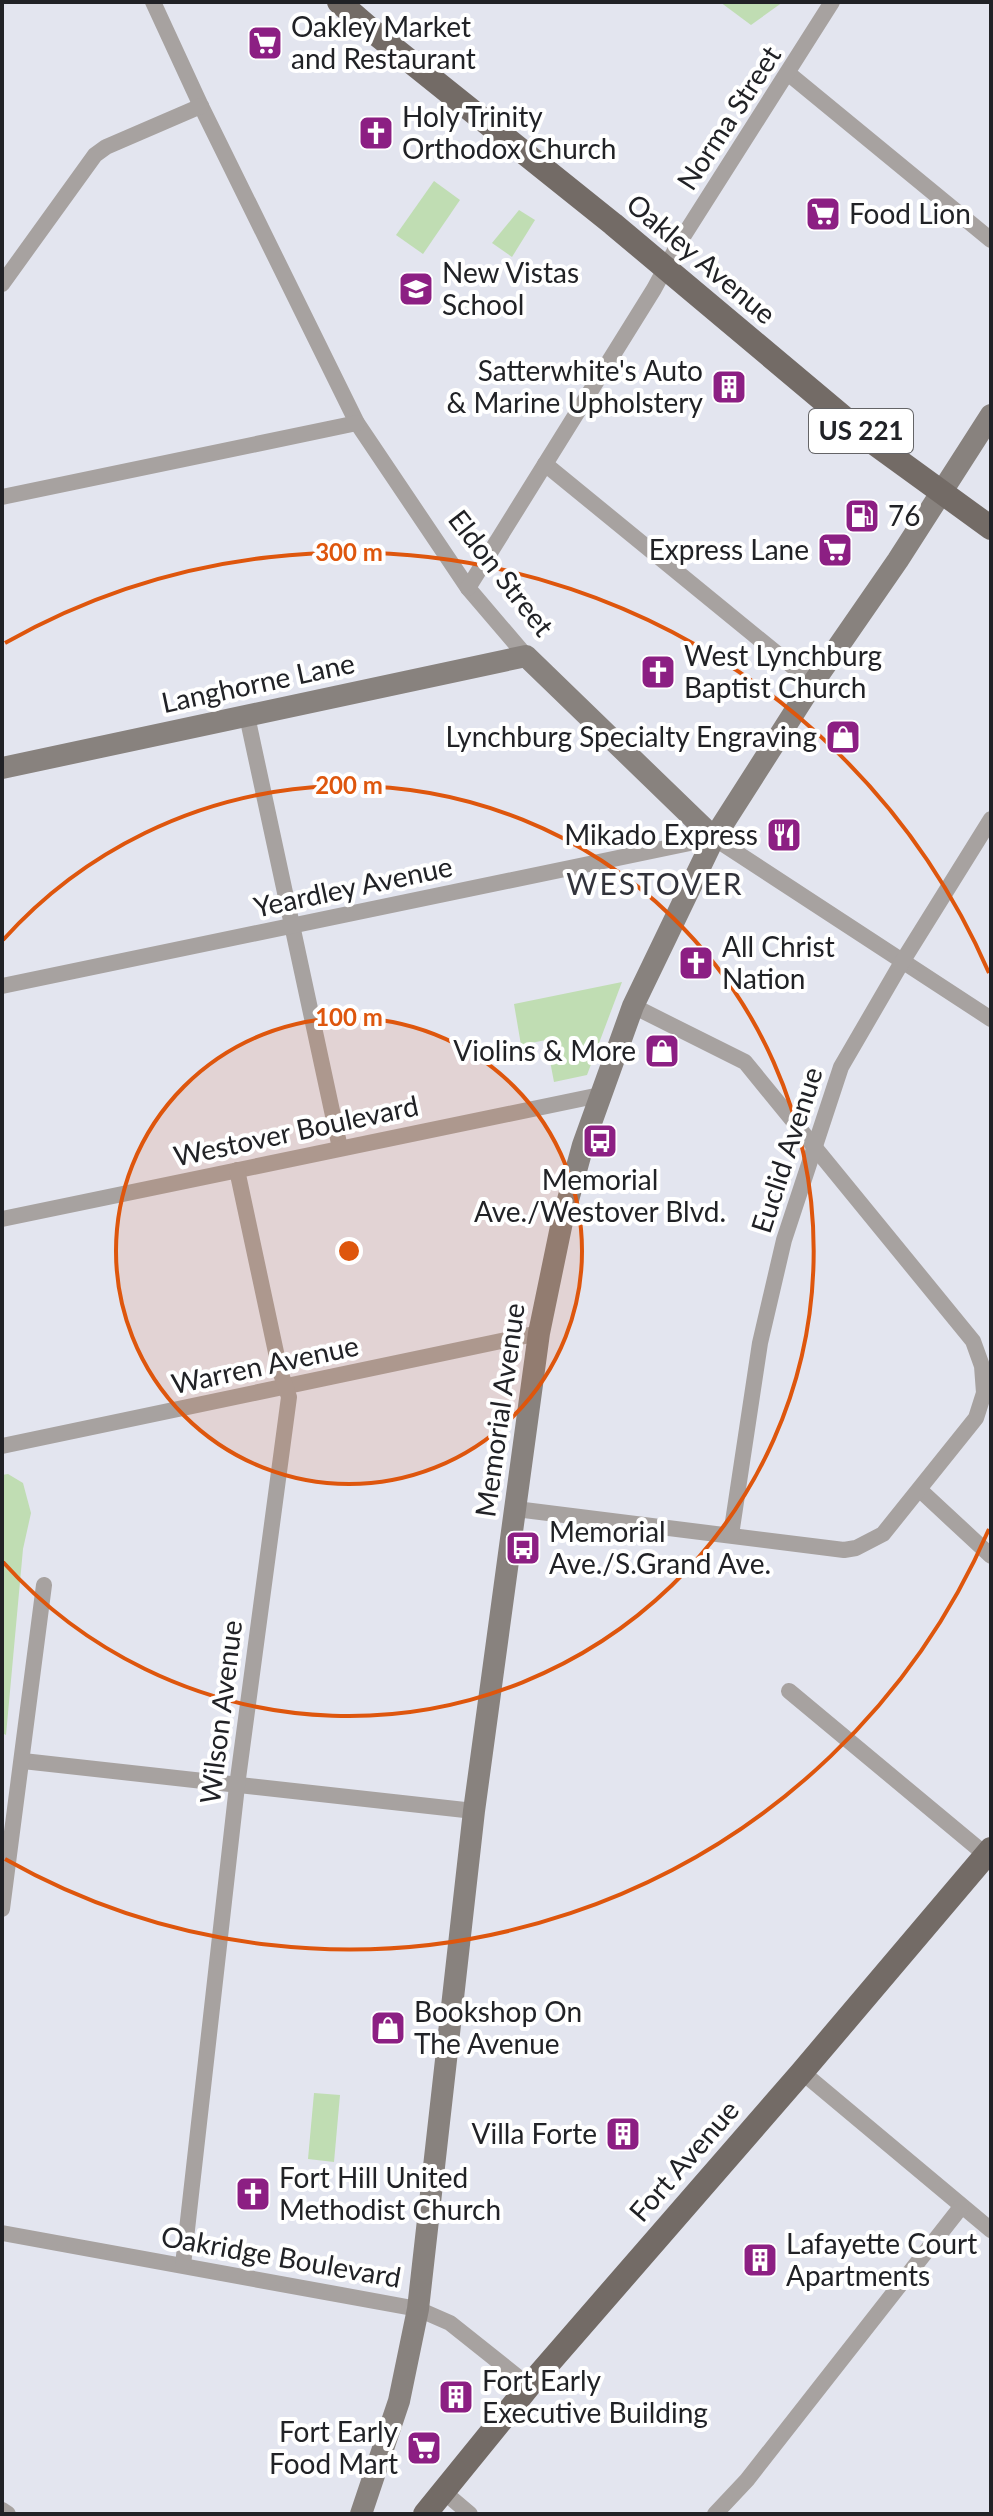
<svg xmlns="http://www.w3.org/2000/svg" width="993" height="2516" font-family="Lato,sans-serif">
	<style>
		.green { fill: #c0ddb3 }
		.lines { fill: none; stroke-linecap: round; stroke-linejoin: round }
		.street { stroke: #a7a2a0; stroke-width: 16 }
		.secondary { stroke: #88827e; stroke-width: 22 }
		.primary { stroke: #736b66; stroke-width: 24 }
		.ring { fill: none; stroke: #de560d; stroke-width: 4 }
		.labels { text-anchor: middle; stroke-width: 8; stroke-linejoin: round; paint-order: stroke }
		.shield { fill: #fff; stroke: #646467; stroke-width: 2 }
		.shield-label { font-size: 26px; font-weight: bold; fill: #212226 }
		.poi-label { font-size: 28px; fill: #212226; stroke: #fff; text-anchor: start }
		.street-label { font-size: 28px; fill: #212226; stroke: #fff }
		.neighbourhood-label { font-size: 30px; letter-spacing: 2px; fill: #32333b; stroke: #fff }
		.centre { fill: #de560d; stroke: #fff; stroke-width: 4 }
		.ring-label { font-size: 24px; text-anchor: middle; font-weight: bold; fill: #de560d; stroke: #fff; stroke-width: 8; stroke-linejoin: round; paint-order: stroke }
	</style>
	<rect width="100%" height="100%" fill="#e3e5ef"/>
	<g class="green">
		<path d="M 720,2 L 783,2 L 751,25 Z"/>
		<path d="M 434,181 L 460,200 L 423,254 L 396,235 Z"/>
		<path d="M 519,210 L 535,220 L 512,257 L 492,243 Z"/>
		<path d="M 622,982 L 587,1075 L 554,1082 L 546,1040 L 521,1045 L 514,1004 Z"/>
		<path d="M 8,1474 L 23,1483 L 31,1513 L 23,1549 L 6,1735 L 2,1733 L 2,1475 Z"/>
		<path d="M 314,2093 L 340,2095 L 334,2162 L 308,2159 Z"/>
	</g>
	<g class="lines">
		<g class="street">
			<path d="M 153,2 L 201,106 L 357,423 L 468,588 L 526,656"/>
			<path d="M 789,74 L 991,240"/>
			<path d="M 2,284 L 95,155 L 106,147 L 201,106"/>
			<path d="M 545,464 L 813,683"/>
			<path d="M 2,497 L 357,423"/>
			<path d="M 468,588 L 654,289 L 679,243 L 832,2"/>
			<path d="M 247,716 L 340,1148"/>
			<path d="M 2,986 L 714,838 L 991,1019"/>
			<path d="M 2,1219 L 600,1095"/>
			<path d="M 2,1446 L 539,1333"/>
			<path d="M 920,1490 L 991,1556"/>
			<path d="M 516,1509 L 844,1550 L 856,1548 L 883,1534 L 976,1418 L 984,1393 L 982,1366 L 973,1341 L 745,1062 L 633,1006"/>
			<path d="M 731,1535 L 760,1343 L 784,1240 L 841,1067 L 902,962 L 991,819"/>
			<path d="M 789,1691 L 986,1855"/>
			<path d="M 23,1761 L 474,1811"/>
			<path d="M 2,1909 L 44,1585"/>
			<path d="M 802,2072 L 991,2230"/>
			<path d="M 2,2233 L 418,2309 L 450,2323 L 529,2386"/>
			<path d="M 183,2265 L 237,1786 L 289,1397 L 280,1371 L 237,1170"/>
			<path d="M 444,2492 L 470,2514"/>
			<path d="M 2,2510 L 8,2514"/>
			<path d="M 715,2514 L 747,2480 L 961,2207"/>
		</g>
		<g class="secondary">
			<path d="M 2,768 L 526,656 L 714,838"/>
			<path d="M 361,2514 L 399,2401 L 418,2309 L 474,1811 L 539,1333 L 562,1222 L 583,1145 L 633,1006 L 714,838 L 813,683 L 898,560 L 991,415"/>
		</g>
		<g class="primary">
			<path d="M 339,2 L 376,34 L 613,224 L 874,443 L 991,528"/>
			<path d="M 425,2514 L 529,2386 L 802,2072 L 991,1849"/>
		</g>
	</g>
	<circle cx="349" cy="1251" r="233" fill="#de560d" fill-opacity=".12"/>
	<g class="ring">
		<circle cx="349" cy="1251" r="233"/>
		<path d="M3 940A465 465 0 1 1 3 1562"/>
		<path d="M989 1529A698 698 0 0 1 5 1859M5 643A698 698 0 0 1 989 973"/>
	</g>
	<defs>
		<symbol id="supermarket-square" viewBox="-11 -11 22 22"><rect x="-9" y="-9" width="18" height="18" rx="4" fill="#8c1f83" stroke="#fff"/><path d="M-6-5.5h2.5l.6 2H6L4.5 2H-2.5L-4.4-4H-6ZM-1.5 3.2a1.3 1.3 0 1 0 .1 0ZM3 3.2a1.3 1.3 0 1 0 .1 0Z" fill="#fff"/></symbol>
		<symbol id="church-square" viewBox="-11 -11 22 22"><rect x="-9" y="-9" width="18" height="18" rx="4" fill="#8c1f83" stroke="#fff"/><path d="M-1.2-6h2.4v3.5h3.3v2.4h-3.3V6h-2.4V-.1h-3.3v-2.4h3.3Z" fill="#fff"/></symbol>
		<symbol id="school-square" viewBox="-11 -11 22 22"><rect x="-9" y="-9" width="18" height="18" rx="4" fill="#8c1f83" stroke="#fff"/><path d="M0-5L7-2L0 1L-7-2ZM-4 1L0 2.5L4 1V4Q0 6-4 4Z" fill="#fff"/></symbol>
		<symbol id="building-square" viewBox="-11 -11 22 22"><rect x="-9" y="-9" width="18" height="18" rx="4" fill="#8c1f83" stroke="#fff"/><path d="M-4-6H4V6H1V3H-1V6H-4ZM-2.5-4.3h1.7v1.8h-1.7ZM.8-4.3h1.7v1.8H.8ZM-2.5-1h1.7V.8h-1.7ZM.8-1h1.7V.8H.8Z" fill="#fff"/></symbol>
		<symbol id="fuel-square" viewBox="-11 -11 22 22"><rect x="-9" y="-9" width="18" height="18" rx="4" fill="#8c1f83" stroke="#fff"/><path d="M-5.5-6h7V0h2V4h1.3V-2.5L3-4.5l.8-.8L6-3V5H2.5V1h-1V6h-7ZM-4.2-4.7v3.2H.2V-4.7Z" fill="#fff"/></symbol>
		<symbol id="shop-square" viewBox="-11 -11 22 22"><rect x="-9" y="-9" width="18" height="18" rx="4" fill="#8c1f83" stroke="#fff"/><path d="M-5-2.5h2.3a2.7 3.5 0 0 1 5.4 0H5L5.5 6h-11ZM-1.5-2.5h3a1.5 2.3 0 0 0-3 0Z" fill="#fff"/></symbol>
		<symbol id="restaurant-square" viewBox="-11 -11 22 22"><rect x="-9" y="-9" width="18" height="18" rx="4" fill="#8c1f83" stroke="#fff"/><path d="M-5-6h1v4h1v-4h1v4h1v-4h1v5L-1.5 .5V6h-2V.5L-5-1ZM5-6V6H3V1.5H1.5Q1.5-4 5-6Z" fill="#fff"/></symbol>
		<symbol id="bus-square" viewBox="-11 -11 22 22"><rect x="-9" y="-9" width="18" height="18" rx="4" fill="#8c1f83" stroke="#fff"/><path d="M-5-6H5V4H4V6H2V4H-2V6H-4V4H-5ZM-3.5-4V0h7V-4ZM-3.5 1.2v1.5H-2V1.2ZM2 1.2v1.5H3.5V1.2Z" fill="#fff"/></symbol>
	</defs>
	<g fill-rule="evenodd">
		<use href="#supermarket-square" x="245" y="23" width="40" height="40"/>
		<use href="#church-square" x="356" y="113" width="40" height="40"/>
		<use href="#supermarket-square" x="803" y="194" width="40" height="40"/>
		<use href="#school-square" x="396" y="269" width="40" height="40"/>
		<use href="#building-square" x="709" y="367" width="40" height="40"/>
		<use href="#fuel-square" x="842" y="496" width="40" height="40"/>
		<use href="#supermarket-square" x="815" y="530" width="40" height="40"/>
		<use href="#church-square" x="638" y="652" width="40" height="40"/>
		<use href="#shop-square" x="823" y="717" width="40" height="40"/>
		<use href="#restaurant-square" x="764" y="815" width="40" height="40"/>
		<use href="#church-square" x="676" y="943" width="40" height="40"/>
		<use href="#shop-square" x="642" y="1031" width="40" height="40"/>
		<use href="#bus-square" x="580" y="1121" width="40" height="40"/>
		<use href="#bus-square" x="503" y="1528" width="40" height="40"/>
		<use href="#shop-square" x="368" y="2008" width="40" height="40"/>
		<use href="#building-square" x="603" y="2114" width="40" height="40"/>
		<use href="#church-square" x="233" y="2174" width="40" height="40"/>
		<use href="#building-square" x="740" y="2240" width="40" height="40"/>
		<use href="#building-square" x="436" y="2377" width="40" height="40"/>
		<use href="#supermarket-square" x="404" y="2428" width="40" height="40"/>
	</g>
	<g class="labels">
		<rect class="shield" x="809" y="409" width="104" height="44" rx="6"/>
		<g class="shield-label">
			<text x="861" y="440">US 221</text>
		</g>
		<g class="poi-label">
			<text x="291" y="37">Oakley Market<tspan x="291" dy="32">and Restaurant</tspan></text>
			<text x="402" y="127">Holy Trinity<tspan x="402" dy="32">Orthodox Church</tspan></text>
			<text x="849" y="224">Food Lion</text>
			<text x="442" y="283">New Vistas<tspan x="442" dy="32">School</tspan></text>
			<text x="703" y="381" text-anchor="end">Satterwhite's Auto<tspan x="703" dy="32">&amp; Marine Upholstery</tspan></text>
			<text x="888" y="526">76</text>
			<text x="809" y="560" text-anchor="end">Express Lane</text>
			<text x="684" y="666">West Lynchburg<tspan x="684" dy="32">Baptist Church</tspan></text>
			<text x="817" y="747" text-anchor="end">Lynchburg Specialty Engraving</text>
			<text x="758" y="845" text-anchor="end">Mikado Express</text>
			<text x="722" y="957">All Christ<tspan x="722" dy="32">Nation</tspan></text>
			<text x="636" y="1061" text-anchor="end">Violins &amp; More</text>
			<text x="600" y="1190" text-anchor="middle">Memorial<tspan x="600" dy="32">Ave./Westover Blvd.</tspan></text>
			<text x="549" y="1542">Memorial<tspan x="549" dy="32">Ave./S.Grand Ave.</tspan></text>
			<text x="414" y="2022">Bookshop On<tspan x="414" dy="32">The Avenue</tspan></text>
			<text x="597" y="2144" text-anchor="end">Villa Forte</text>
			<text x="279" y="2188">Fort Hill United<tspan x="279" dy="32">Methodist Church</tspan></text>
			<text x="786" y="2254">Lafayette Court<tspan x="786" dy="32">Apartments</tspan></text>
			<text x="482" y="2391">Fort Early<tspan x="482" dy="32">Executive Building</tspan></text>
			<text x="398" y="2442" text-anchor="end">Fort Early<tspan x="398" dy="32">Food Mart</tspan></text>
		</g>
		<g class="street-label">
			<text transform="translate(729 118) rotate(-57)" y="10">Norma Street</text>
			<text transform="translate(701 259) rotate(40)" y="10">Oakley Avenue</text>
			<text transform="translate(501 573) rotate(52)" y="10">Eldon Street</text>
			<text transform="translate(258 683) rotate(-12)" y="10">Langhorne Lane</text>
			<text transform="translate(353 887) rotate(-12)" y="10">Yeardley Avenue</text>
			<text transform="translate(296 1131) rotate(-12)" y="10">Westover Boulevard</text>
			<text transform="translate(787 1150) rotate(-72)" y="10">Euclid Avenue</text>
			<text transform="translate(265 1365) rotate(-12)" y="10">Warren Avenue</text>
			<text transform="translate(500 1410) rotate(-82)" y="10">Memorial Avenue</text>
			<text transform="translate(221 1712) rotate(-83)" y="10">Wilson Avenue</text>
			<text transform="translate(684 2161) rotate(-49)" y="10">Fort Avenue</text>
			<text transform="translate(281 2257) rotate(10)" y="10">Oakridge Boulevard</text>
		</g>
		<g class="neighbourhood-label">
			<text x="655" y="895">WESTOVER</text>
		</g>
	</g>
	<circle cx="349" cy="1251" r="12" class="centre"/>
	<g class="ring-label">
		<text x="349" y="561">300 m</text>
		<text x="349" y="794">200 m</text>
		<text x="349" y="1026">100 m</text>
	</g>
	<rect width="993" height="2516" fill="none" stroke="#212226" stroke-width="8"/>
</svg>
